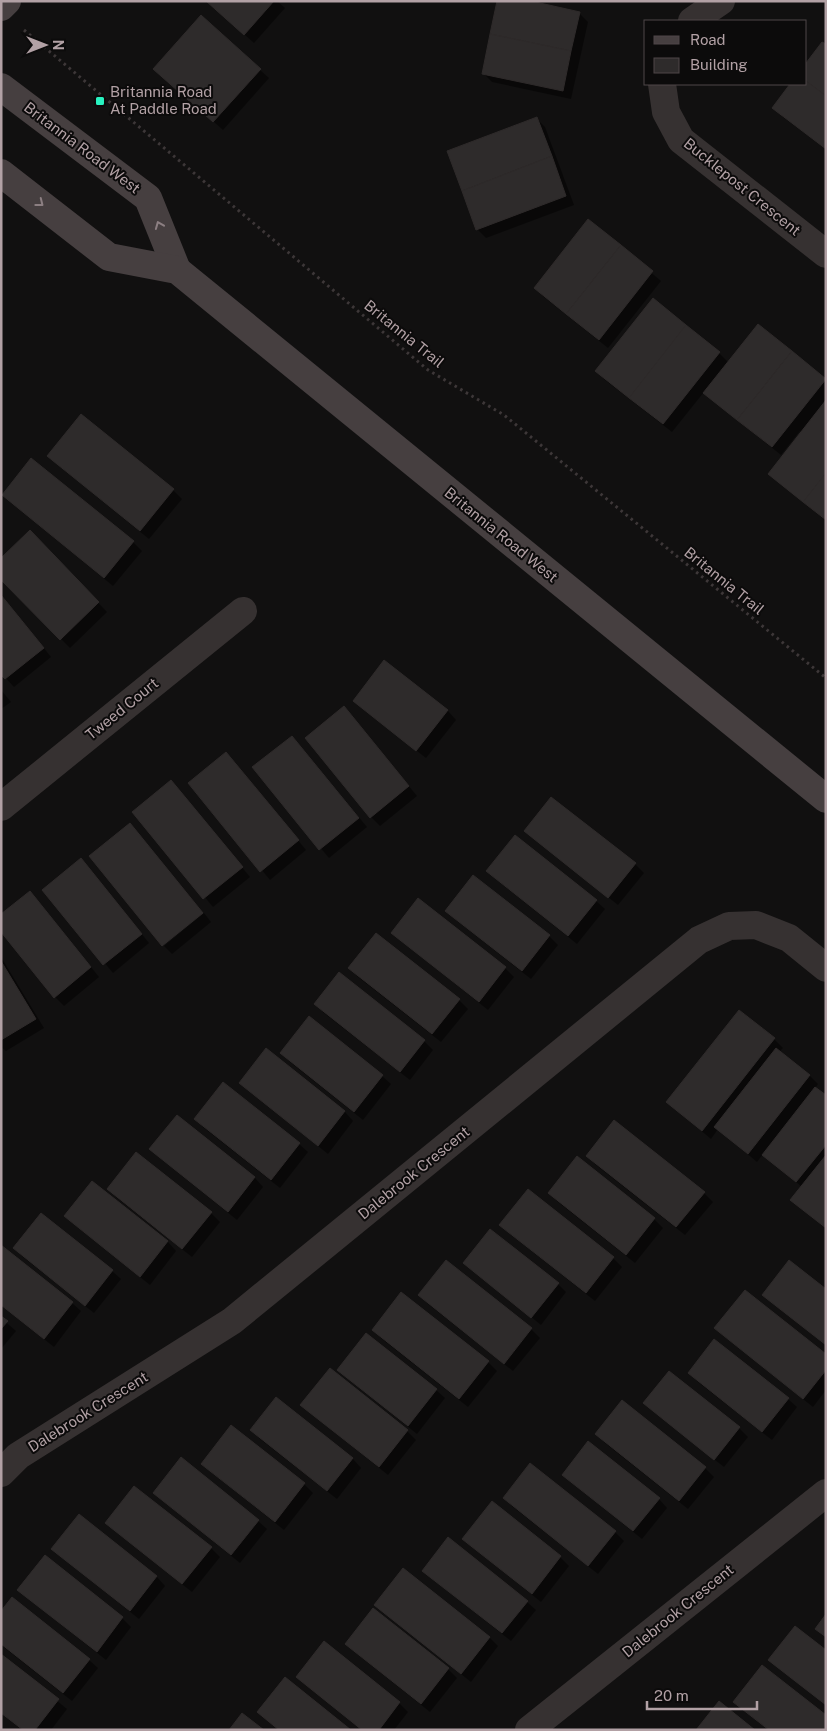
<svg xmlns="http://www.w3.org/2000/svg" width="827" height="1731" font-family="'Public Sans',sans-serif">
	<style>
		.shadow { fill: #0007 }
		.building { fill: #2e2b2b; stroke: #2e2a2a }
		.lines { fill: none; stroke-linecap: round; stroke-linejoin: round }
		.path { stroke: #3d3738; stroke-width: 3; stroke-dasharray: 2.5 4; stroke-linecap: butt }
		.street { stroke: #363131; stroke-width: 28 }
		.secondary { stroke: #463f40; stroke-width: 28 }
		.oneway { stroke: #8c7f82 }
		.poi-dot { fill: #28f2c0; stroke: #0c0b0b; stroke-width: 2 }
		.labels { text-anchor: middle; stroke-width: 4; stroke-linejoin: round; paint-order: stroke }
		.poi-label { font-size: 15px; fill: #b2a1a5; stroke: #0c0b0b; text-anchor: start }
		.street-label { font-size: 15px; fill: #b2a1a5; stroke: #0c0b0b }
	</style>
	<rect width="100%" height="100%" fill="#111010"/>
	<g class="shadow">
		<path d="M 207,1 L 277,1 L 285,8 L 254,43 Z"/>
		<path d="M 579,13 L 588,22 L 571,99 L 492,82 L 483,73 Z"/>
		<path d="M 822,43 L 826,46 L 826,149 L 783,117 L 774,108 L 792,84 L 806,84 L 806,65 Z"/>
		<path d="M 260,70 L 269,78 L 223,130 L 164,77 Z"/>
		<path d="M 536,118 L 545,127 L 574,205 L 486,238 L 477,229 L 448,152 Z"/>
		<path d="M 589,220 L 661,281 L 608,348 L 544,297 L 535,288 Z"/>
		<path d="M 758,326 L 826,380 L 826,399 L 824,401 L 826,402 L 826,521 L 770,474 L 802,433 L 800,431 L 781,455 L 714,401 L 704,392 L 672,432 L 605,380 L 597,371 L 719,353 L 729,363 Z"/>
		<path d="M 58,465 L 173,490 L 182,499 L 149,539 Z"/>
		<path d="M 3,495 L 133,542 L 142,551 L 113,586 Z"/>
		<path d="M 30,532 L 107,612 L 70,648 L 1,578 Z"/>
		<path d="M 1,595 L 51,657 L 14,687 L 1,673 Z"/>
		<path d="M 385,662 L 448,711 L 456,720 L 426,758 L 363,709 L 354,701 Z"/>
		<path d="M 1,690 L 11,702 L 1,709 Z"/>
		<path d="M 352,717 L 417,796 L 380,826 L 371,817 Z"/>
		<path d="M 292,737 L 367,827 L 329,858 L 254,768 Z"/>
		<path d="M 226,753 L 306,850 L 270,880 L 190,783 Z"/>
		<path d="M 171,782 L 250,877 L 213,907 L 134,812 Z"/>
		<path d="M 551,798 L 635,864 L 644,873 L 618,905 L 535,839 Z"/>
		<path d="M 130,824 L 202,912 L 162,944 Z"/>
		<path d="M 89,869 L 149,943 L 113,973 L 44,890 Z"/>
		<path d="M 488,871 L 596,901 L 605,909 L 577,944 L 497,880 Z"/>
		<path d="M 474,876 L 549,936 L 558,945 L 531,979 L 456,920 L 447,911 Z"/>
		<path d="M 418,900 L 505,968 L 514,977 L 488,1010 L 402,941 Z"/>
		<path d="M 38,901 L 99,977 L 64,1006 L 55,997 Z"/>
		<path d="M 204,913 L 211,922 L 172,954 L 164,946 Z"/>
		<path d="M 1,957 L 44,1028 L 6,1051 L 1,1047 Z"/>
		<path d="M 350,968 L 459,1000 L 468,1009 L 441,1042 L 358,977 Z"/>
		<path d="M 340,974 L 424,1041 L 433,1050 L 410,1080 L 324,1013 L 316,1004 Z"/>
		<path d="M 774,1039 L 783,1048 L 779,1052 L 809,1075 L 818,1084 L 815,1088 L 826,1097 L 826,1228 L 792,1200 L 802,1187 L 763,1154 L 757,1162 L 718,1129 L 711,1139 L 667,1102 Z"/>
		<path d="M 267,1050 L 345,1112 L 353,1121 L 328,1154 L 249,1091 Z"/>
		<path d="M 281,1053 L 382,1076 L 391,1084 L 363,1120 L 290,1062 Z"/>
		<path d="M 177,1117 L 255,1178 L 263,1187 L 237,1220 L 160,1158 L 151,1149 Z"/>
		<path d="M 196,1119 L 299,1144 L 308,1152 L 280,1188 L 204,1128 Z"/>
		<path d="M 588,1156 L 704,1193 L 713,1202 L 685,1235 L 596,1165 Z"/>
		<path d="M 92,1183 L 168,1242 L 176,1251 L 150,1285 L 75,1225 L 66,1216 Z"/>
		<path d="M 109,1189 L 211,1213 L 220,1222 L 192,1257 L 117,1198 Z"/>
		<path d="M 528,1191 L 613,1258 L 622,1267 L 595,1301 L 510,1234 L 501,1225 Z"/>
		<path d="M 549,1193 L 654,1219 L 663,1228 L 635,1263 L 558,1202 Z"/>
		<path d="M 1,1247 L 72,1303 L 81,1311 L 54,1347 L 1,1305 Z"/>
		<path d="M 14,1248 L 112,1271 L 121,1279 L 94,1313 L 23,1257 Z"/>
		<path d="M 465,1263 L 558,1284 L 566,1292 L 541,1325 Z"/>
		<path d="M 420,1295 L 531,1329 L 540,1338 L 513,1371 L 428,1304 Z"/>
		<path d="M 1,1318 L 16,1331 L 1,1349 Z"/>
		<path d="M 716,1328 L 826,1356 L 826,1390 L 813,1407 L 725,1337 Z"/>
		<path d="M 373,1330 L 488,1362 L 497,1371 L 468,1407 L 382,1339 Z"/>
		<path d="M 330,1369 L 407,1431 L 416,1440 L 388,1475 L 311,1413 Z"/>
		<path d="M 339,1370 L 436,1390 L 445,1398 L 417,1434 L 347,1378 Z"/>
		<path d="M 689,1373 L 788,1399 L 797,1407 L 772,1440 L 698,1382 Z"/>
		<path d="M 276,1398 L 353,1459 L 361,1468 L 337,1499 L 260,1439 L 252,1430 Z"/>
		<path d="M 645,1403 L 739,1428 L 748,1437 L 724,1467 L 654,1412 Z"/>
		<path d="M 231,1427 L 304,1484 L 313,1493 L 284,1530 L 211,1472 L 202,1463 Z"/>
		<path d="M 597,1434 L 705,1468 L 714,1477 L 688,1509 L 605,1443 Z"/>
		<path d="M 563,1475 L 659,1499 L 667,1508 L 642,1539 L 572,1483 Z"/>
		<path d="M 154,1493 L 258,1521 L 267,1529 L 240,1563 L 163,1501 Z"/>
		<path d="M 504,1498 L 615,1532 L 624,1541 L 598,1574 L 513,1507 Z"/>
		<path d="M 79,1516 L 157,1577 L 165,1586 L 139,1619 L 62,1557 Z"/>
		<path d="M 107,1523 L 211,1548 L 220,1557 L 192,1592 L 116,1532 Z"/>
		<path d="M 473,1547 L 560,1557 L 569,1566 L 541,1602 Z"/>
		<path d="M 45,1557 L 122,1618 L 131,1627 L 106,1660 L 28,1598 Z"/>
		<path d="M 424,1571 L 527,1602 L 536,1610 L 511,1641 L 433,1579 Z"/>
		<path d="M 376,1605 L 490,1638 L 498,1646 L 471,1682 L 385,1613 Z"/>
		<path d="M 373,1610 L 448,1669 L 457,1678 L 430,1712 L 356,1653 L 347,1644 Z"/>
		<path d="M 1,1613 L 89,1660 L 98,1668 L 72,1701 L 1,1645 Z"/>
		<path d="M 324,1643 L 399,1703 L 408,1712 L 394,1730 L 362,1730 L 297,1677 Z"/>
		<path d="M 1,1655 L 67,1709 L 51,1730 L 22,1730 L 1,1713 Z"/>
	</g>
	<g class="building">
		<path d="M 206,1 L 274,1 L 244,35 Z"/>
		<path d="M 497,1 L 531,1 L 580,12 L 571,51 L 490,34 Z"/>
		<path d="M 201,15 L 261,69 L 213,122 L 153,69 Z"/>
		<path d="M 490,34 L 571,51 L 563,91 L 482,74 Z"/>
		<path d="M 822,42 L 826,44 L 826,96 L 806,81 L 806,63 Z"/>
		<path d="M 806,81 L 826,96 L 826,149 L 772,108 L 790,84 L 806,84 Z"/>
		<path d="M 537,117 L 552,156 L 462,191 L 447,151 Z"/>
		<path d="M 552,156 L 566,196 L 476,230 L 462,191 Z"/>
		<path d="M 588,219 L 621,245 L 566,314 L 534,288 Z"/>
		<path d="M 621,245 L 653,271 L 599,340 L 566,314 Z"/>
		<path d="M 653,298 L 686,325 L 629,398 L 595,371 Z"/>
		<path d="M 758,324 L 792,351 L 737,420 L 703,393 Z"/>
		<path d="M 686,325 L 720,352 L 663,424 L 629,398 Z"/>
		<path d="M 792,351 L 826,379 L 772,447 L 737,420 Z"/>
		<path d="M 826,400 L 826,473 L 803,502 L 768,474 Z"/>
		<path d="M 81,414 L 174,489 L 140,531 L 47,456 Z"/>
		<path d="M 31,458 L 134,541 L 104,578 L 2,495 Z"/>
		<path d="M 826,473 L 826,520 L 803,502 Z"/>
		<path d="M 30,530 L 99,602 L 60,640 L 1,580 L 1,558 Z"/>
		<path d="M 1,595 L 44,648 L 5,679 L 1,675 Z"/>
		<path d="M 384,660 L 448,710 L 416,751 L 353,701 Z"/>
		<path d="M 344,706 L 409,786 L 370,818 L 305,738 Z"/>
		<path d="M 292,736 L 359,818 L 319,850 L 252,767 Z"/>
		<path d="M 226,752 L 299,840 L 260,872 L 188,783 Z"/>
		<path d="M 171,780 L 243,867 L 203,899 L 132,812 Z"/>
		<path d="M 551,797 L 636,863 L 608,898 L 524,831 Z"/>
		<path d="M 130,823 L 203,913 L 162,946 L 89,856 Z"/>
		<path d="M 515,835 L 597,900 L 568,936 L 486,871 Z"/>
		<path d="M 81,858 L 142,934 L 103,965 L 42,890 Z"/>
		<path d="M 473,875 L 550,935 L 522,971 L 445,911 Z"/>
		<path d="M 30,891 L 91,967 L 54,998 L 1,932 L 1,914 Z"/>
		<path d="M 418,898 L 506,967 L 479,1002 L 391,933 Z"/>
		<path d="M 376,933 L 460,999 L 432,1034 L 348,968 Z"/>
		<path d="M 1,961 L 36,1019 L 1,1040 Z"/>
		<path d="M 339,972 L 425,1040 L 400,1072 L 314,1004 Z"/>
		<path d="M 739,1010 L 775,1038 L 702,1131 L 666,1102 Z"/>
		<path d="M 309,1016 L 383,1075 L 354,1112 L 280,1053 Z"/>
		<path d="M 266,1048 L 345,1111 L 318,1146 L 239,1083 Z"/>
		<path d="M 776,1048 L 810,1075 L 748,1154 L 714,1127 Z"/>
		<path d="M 223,1082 L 300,1143 L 271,1180 L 194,1119 Z"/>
		<path d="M 815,1087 L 826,1095 L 826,1145 L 796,1182 L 762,1155 Z"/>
		<path d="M 177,1115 L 255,1177 L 228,1212 L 149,1149 Z"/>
		<path d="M 614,1120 L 705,1192 L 676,1227 L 586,1156 Z"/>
		<path d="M 136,1152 L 212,1212 L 182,1249 L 107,1189 Z"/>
		<path d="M 826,1155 L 826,1228 L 790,1200 Z"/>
		<path d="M 577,1156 L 655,1218 L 626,1255 L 548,1193 Z"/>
		<path d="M 92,1181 L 168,1241 L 140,1277 L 64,1216 Z"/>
		<path d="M 528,1189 L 614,1257 L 586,1293 L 499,1225 Z"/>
		<path d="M 41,1213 L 113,1270 L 85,1306 L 13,1248 Z"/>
		<path d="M 490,1229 L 559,1283 L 531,1318 L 463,1263 Z"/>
		<path d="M 1,1245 L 73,1302 L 44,1339 L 1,1305 Z"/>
		<path d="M 446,1260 L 532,1328 L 504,1364 L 418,1295 Z"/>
		<path d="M 789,1260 L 826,1289 L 826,1345 L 762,1295 Z"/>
		<path d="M 745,1290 L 826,1354 L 826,1370 L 803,1399 L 714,1328 Z"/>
		<path d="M 401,1292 L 489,1361 L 459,1399 L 372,1330 Z"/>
		<path d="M 1,1316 L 8,1321 L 1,1329 Z"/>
		<path d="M 366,1333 L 437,1389 L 408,1426 L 337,1370 Z"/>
		<path d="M 714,1339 L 789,1398 L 762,1432 L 688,1373 Z"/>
		<path d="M 330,1368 L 408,1430 L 379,1467 L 300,1405 Z"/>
		<path d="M 669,1371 L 740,1427 L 714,1460 L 643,1403 Z"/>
		<path d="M 276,1397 L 353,1458 L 327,1491 L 250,1430 Z"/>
		<path d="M 622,1400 L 706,1467 L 679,1501 L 595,1434 Z"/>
		<path d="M 231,1425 L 305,1483 L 275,1522 L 201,1464 Z"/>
		<path d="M 588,1441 L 660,1498 L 633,1531 L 562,1475 Z"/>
		<path d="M 181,1457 L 259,1520 L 231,1555 L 153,1493 Z"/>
		<path d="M 530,1463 L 616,1531 L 588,1566 L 503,1498 Z"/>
		<path d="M 134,1486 L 212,1547 L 182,1584 L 105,1523 Z"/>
		<path d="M 492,1501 L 561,1556 L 532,1594 L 462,1539 Z"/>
		<path d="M 79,1514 L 157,1576 L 130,1611 L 51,1549 Z"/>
		<path d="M 448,1537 L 528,1601 L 502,1633 L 422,1571 Z"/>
		<path d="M 45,1555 L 123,1617 L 97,1652 L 17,1590 Z"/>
		<path d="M 403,1568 L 490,1637 L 461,1674 L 374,1605 Z"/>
		<path d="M 12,1597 L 90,1659 L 63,1693 L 1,1644 L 1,1611 Z"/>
		<path d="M 373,1608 L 449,1668 L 421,1704 L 345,1644 Z"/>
		<path d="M 826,1614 L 826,1637 L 815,1629 Z"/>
		<path d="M 795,1626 L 826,1650 L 826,1705 L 768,1660 Z"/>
		<path d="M 324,1641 L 400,1702 L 379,1730 L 362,1730 L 296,1677 Z"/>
		<path d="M 1,1654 L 59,1699 L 35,1730 L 23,1730 L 1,1713 Z"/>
		<path d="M 762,1665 L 826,1715 L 826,1730 L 769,1730 L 733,1702 Z"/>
		<path d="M 285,1677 L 351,1730 L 279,1730 L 257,1712 Z"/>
		<path d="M 719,1701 L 755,1730 L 696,1730 Z"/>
		<path d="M 242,1713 L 264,1730 L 229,1730 Z"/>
	</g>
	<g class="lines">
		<path class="path" d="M 24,30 L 428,370 L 504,415 L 826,678"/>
		<g class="street">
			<path d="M 692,21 L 721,1"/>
			<path d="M 662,84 L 666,112 L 681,140 L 826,254"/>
			<path d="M 1,807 L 243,611"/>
			<path d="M 1,1473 L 18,1456 L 232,1321 L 699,940 L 729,926 L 756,925 L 789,938 L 826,968"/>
			<path d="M 529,1730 L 826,1493"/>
		</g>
		<g class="secondary">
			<path d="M 1,7 L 7,1"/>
			<path d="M 1,87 L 148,198 L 177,270"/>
			<path d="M 1,173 L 109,257 L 177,270 L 826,799"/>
		</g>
	</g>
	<defs><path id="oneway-chevron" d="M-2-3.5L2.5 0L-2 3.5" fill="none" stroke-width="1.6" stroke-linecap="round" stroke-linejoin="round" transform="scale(1.25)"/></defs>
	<g class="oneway">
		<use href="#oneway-chevron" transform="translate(40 203) rotate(38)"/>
		<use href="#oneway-chevron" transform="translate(159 225) rotate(-112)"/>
	</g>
	<rect class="poi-dot" x="95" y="96" width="10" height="10" rx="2.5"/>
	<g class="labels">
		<g class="poi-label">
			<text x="110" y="97">Britannia Road<tspan x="110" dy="17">At Paddle Road</tspan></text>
		</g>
		<g class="street-label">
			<text transform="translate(82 148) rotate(37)" y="5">Britannia Road West</text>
			<text transform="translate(742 187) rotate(39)" y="5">Bucklepost Crescent</text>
			<text transform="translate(404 334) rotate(39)" y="5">Britannia Trail</text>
			<text transform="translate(501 535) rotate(39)" y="5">Britannia Road West</text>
			<text transform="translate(724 581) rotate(39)" y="5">Britannia Trail</text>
			<text transform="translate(122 709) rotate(-39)" y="5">Tweed Court</text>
			<text transform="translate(414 1173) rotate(-39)" y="5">Dalebrook Crescent</text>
			<text transform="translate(88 1412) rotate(-32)" y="5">Dalebrook Crescent</text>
			<text transform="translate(678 1611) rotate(-39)" y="5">Dalebrook Crescent</text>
		</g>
	</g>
	<rect width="827" height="1731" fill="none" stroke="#b2a1a5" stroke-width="5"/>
	<rect x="644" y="20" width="162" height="65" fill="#0c0b0b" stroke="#4e4749"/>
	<rect x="654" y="36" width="25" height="8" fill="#463f40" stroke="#4e4749"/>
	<text x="690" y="45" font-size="15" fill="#b2a1a5">Road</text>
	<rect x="654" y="58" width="25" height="15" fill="#2e2b2b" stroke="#4e4749"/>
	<text x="690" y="70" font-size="15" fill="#b2a1a5">Building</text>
	<g transform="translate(45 45) rotate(90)" stroke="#0c0b0b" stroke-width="4" paint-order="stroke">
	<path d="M0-4L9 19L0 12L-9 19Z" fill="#b2a1a5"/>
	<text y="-8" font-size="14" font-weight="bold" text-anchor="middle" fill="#b2a1a5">N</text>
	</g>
	<path d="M647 1701v8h110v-8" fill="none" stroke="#b2a1a5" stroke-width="2.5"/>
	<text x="654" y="1701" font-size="15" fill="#b2a1a5" stroke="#0c0b0b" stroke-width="4" paint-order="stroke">20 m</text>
</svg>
